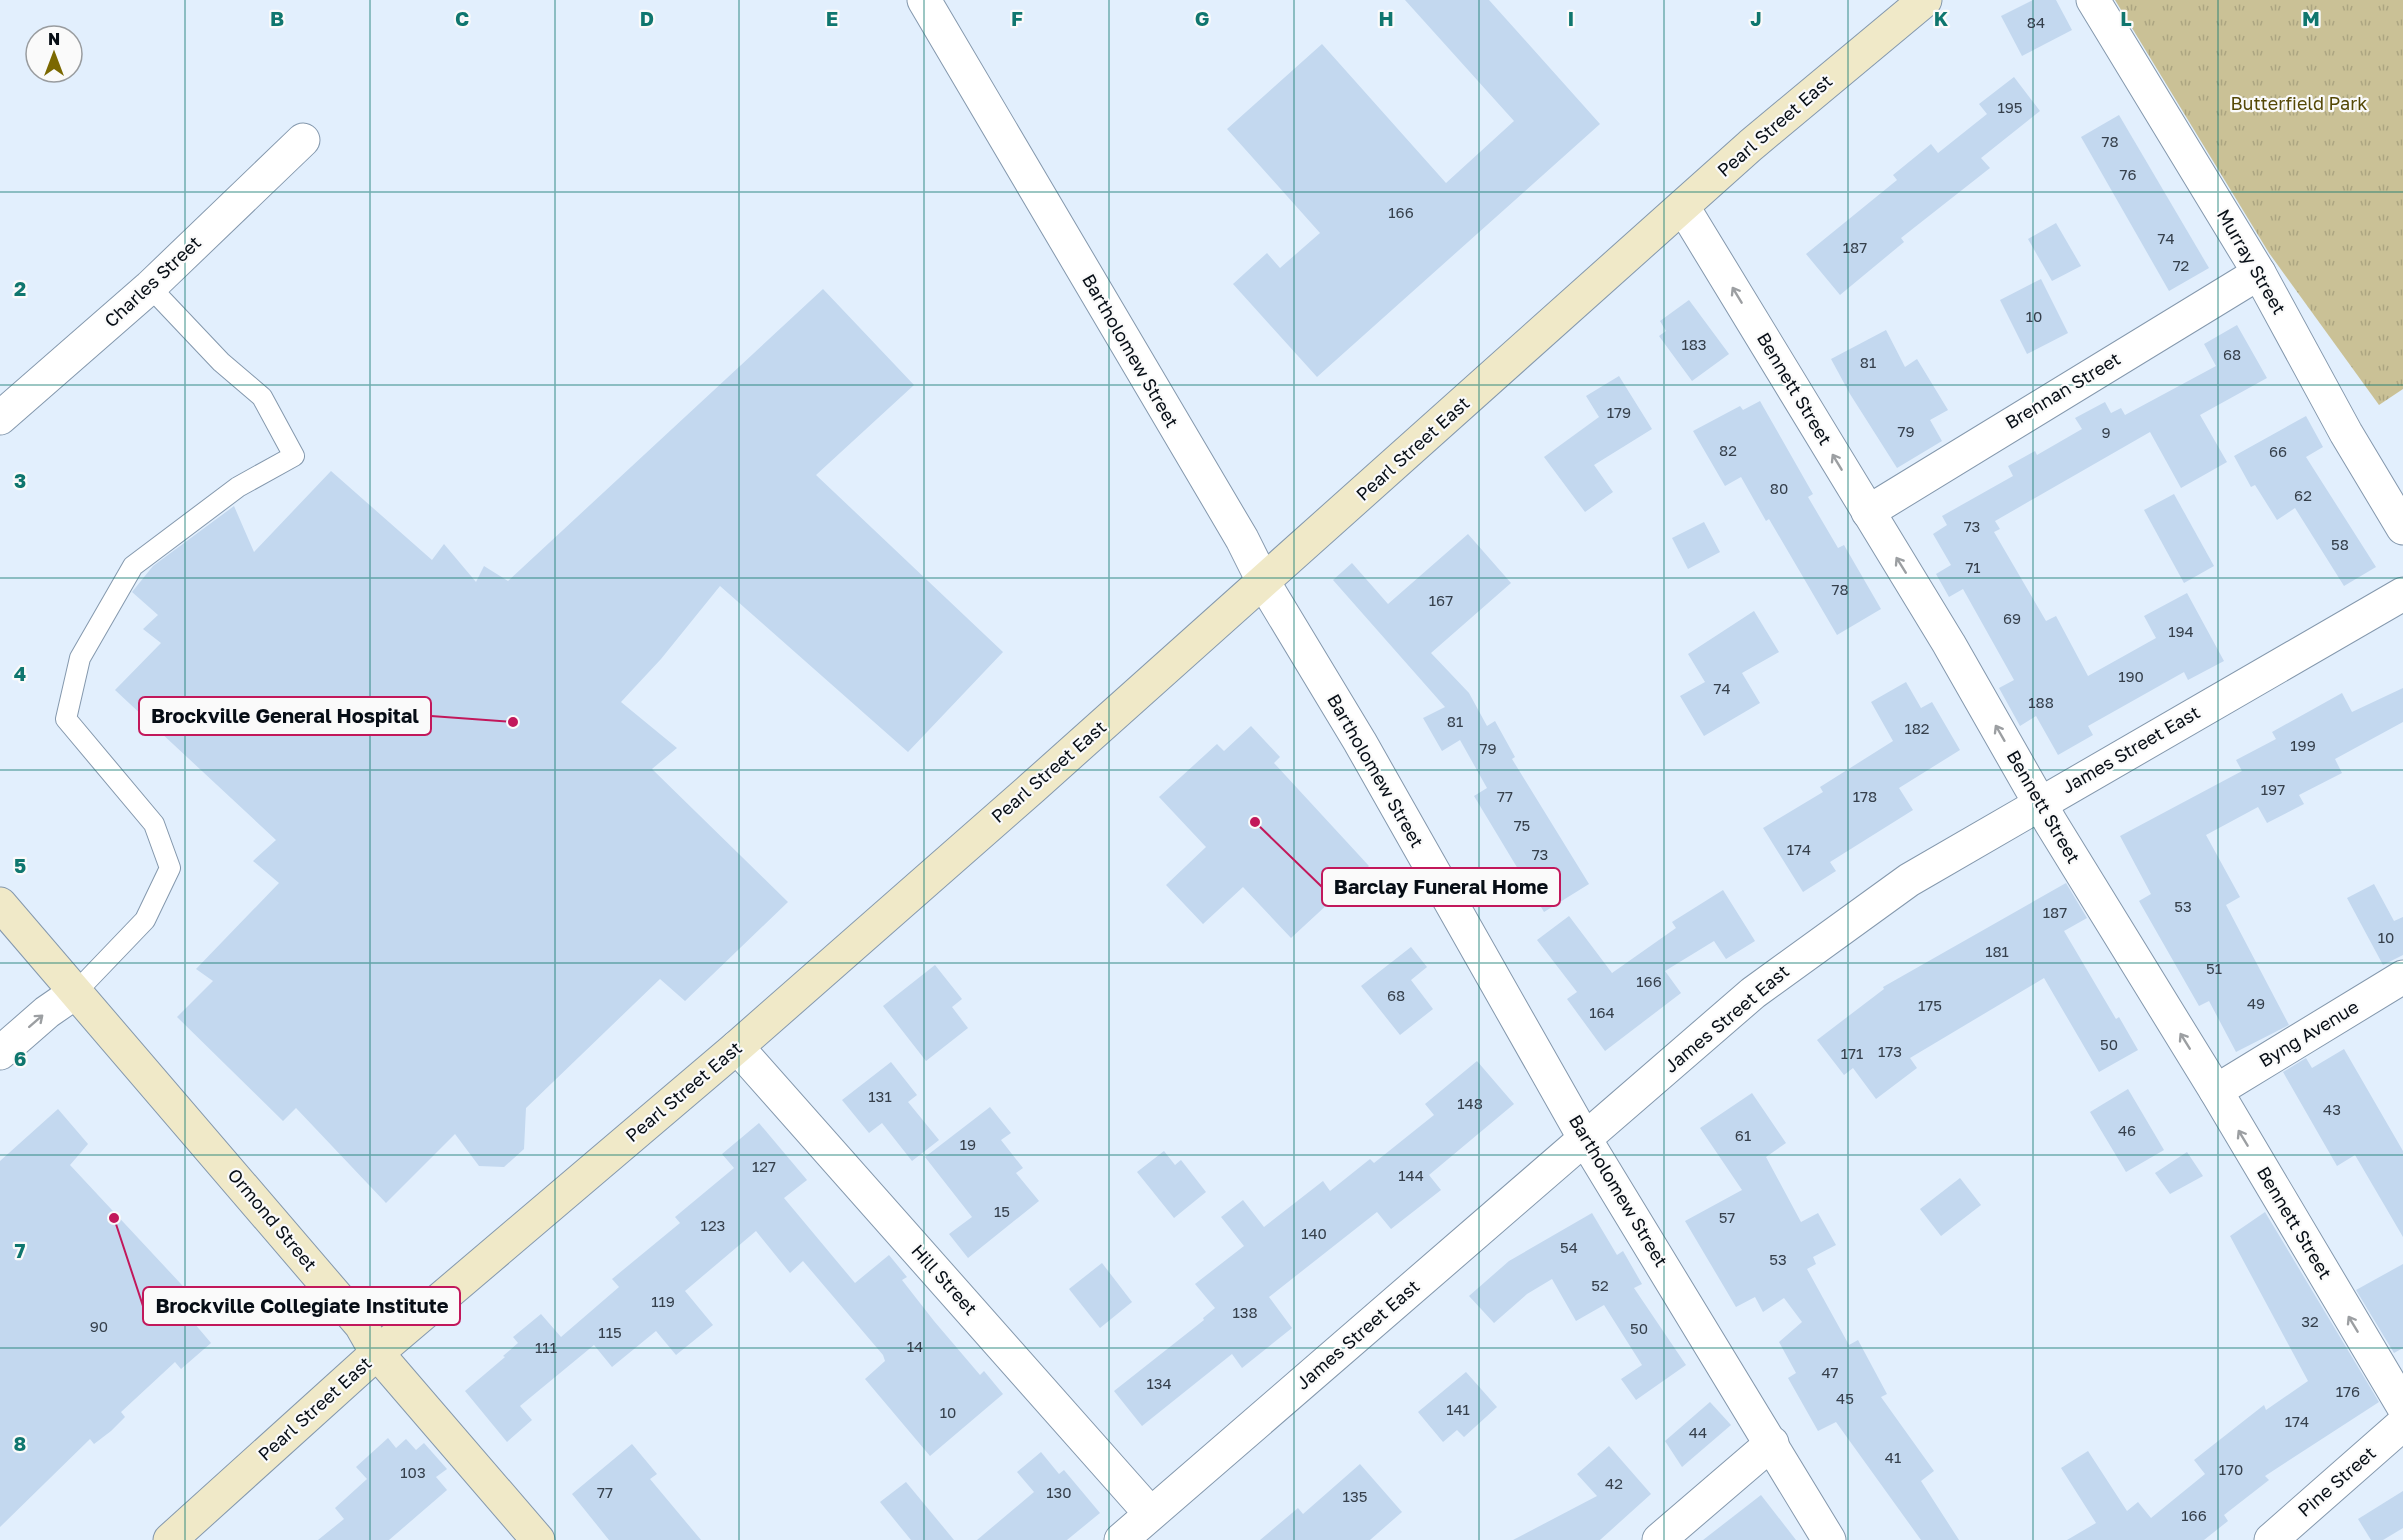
<svg xmlns="http://www.w3.org/2000/svg" width="2403" height="1540" font-family="'Golos Text',sans-serif">
	<style>
		.grass { fill: url(#grass-tufts) }
		.building { fill: #c3d8ef }
		.lines { fill: none; stroke-linecap: round; stroke-linejoin: round }
		.lane-casing { stroke: #8498ad; stroke-width: 22 }
		.street-casing { stroke: #8498ad; stroke-width: 35 }
		.secondary-casing { stroke: #8498ad; stroke-width: 35 }
		.lane { stroke: #fff; stroke-width: 20 }
		.street { stroke: #fff; stroke-width: 33 }
		.secondary { stroke: #f0e9c8; stroke-width: 33 }
		.oneway { stroke: #9c9fa2 }
		.grid { fill: none; stroke: #0f766e; stroke-width: 1.5; stroke-opacity: 0.55 }
		.labels { text-anchor: middle; stroke-width: 4.5; stroke-linejoin: round; paint-order: stroke }
		.number-label { font-size: 15px; fill: #36404c }
		.park-label { font-size: 18px; fill: #554806; stroke: #fafafa }
		.street-label { font-size: 18px; fill: #070e16; stroke: #fafafa }
		.grid-label { font-size: 20px; text-anchor: middle; font-weight: bold; fill: #0f766e; stroke: #fafafa; stroke-width: 4.5; stroke-linejoin: round; paint-order: stroke }
		.leader { fill: none; stroke: #c2185b; stroke-width: 2 }
		.callout-dot { fill: #c2185b; stroke: #fafafa; stroke-width: 2 }
		.callout { fill: #fafafa; stroke: #c2185b; stroke-width: 2 }
		.callout-label { font-size: 20px; text-anchor: middle; font-weight: bold; fill: #070e16 }
	</style>
	<defs>
		<pattern id="grass-tufts" width="24" height="20" patternUnits="userSpaceOnUse" patternTransform="scale(1.5)"><rect width="24" height="20" fill="#cac196"/><path d="M3 7l-1-3M5 7V3M7 7l1-3M15 17l-1-3M17 17v-4M19 17l1-3" fill="none" stroke="#aca581"/></pattern>
	</defs>
	<rect width="100%" height="100%" fill="#e2effd"/>
	<path class="grass" d="M 2115,0 L 2403,0 L 2403,389 L 2379,405 L 2269,253 Z"/>
	<g class="building">
		<path d="M 1405,0 L 1489,0 L 1600,124 L 1317,377 L 1233,284 L 1267,253 L 1280,268 L 1320,233 L 1227,129 L 1322,44 L 1446,183 L 1514,121 Z"/>
		<path d="M 2033,0 L 2056,0 L 2072,30 L 2022,56 L 2001,16 Z"/>
		<path d="M 2014,77 L 2040,111 L 1981,158 L 1990,168 L 1901,238 L 1904,242 L 1840,295 L 1806,254 L 1897,180 L 1893,175 L 1931,144 L 1938,153 L 1987,114 L 1979,104 Z"/>
		<path d="M 2119,115 L 2209,268 L 2169,291 L 2081,137 Z"/>
		<path d="M 2056,223 L 2081,266 L 2052,281 L 2028,239 Z"/>
		<path d="M 2041,279 L 2068,333 L 2027,354 L 2000,300 Z"/>
		<path d="M 823,289 L 914,385 L 816,475 L 1003,652 L 908,752 L 720,586 L 661,659 L 621,702 L 677,748 L 652,769 L 788,902 L 685,1001 L 660,979 L 526,1108 L 524,1149 L 504,1167 L 479,1166 L 455,1134 L 386,1203 L 296,1108 L 283,1121 L 177,1017 L 213,981 L 196,969 L 279,883 L 253,861 L 276,840 L 115,690 L 161,643 L 143,629 L 158,615 L 132,592 L 153,566 L 234,506 L 254,552 L 331,471 L 432,560 L 444,544 L 476,582 L 484,566 L 508,581 Z"/>
		<path d="M 1689,300 L 1729,354 L 1692,381 L 1659,336 L 1666,331 L 1660,321 Z"/>
		<path d="M 2237,325 L 2267,378 L 2200,415 L 2227,462 L 2181,488 L 2150,432 L 1995,521 L 2000,529 L 1994,532 L 2046,621 L 2056,616 L 2088,676 L 2156,638 L 2144,616 L 2187,593 L 2224,661 L 2188,680 L 2184,672 L 2088,726 L 2093,735 L 2058,755 L 2036,716 L 2020,726 L 1999,688 L 2014,680 L 1963,589 L 1949,597 L 1936,574 L 1951,565 L 1933,534 L 1947,525 L 1942,516 L 2013,476 L 2008,466 L 2035,451 L 2037,455 L 2082,429 L 2075,418 L 2105,402 L 2111,413 L 2121,408 L 2125,415 L 2216,366 L 2204,344 Z"/>
		<path d="M 1886,330 L 1905,367 L 1917,359 L 1948,410 L 1930,420 L 1942,441 L 1897,468 L 1850,394 L 1831,359 Z"/>
		<path d="M 1619,376 L 1652,429 L 1594,465 L 1613,492 L 1585,512 L 1544,457 L 1599,417 L 1586,396 Z"/>
		<path d="M 1760,401 L 1813,494 L 1808,497 L 1838,548 L 1844,545 L 1881,609 L 1837,635 L 1769,519 L 1766,521 L 1741,477 L 1725,486 L 1693,431 L 1740,406 L 1743,410 Z"/>
		<path d="M 2306,416 L 2323,447 L 2306,457 L 2376,567 L 2344,586 L 2295,508 L 2277,520 L 2255,485 L 2251,487 L 2234,456 Z"/>
		<path d="M 2174,494 L 2214,566 L 2184,583 L 2144,510 Z"/>
		<path d="M 1704,522 L 1720,552 L 1688,569 L 1672,538 Z"/>
		<path d="M 1468,534 L 1511,583 L 1431,653 L 1469,693 L 1487,726 L 1495,721 L 1515,757 L 1512,759 L 1589,884 L 1544,912 L 1474,796 L 1487,788 L 1460,740 L 1442,751 L 1423,718 L 1445,707 L 1333,580 L 1352,563 L 1388,604 Z"/>
		<path d="M 1754,611 L 1779,652 L 1742,673 L 1760,703 L 1704,736 L 1680,696 L 1705,682 L 1688,654 Z"/>
		<path d="M 1906,682 L 1921,708 L 1932,702 L 1960,750 L 1899,788 L 1913,810 L 1830,862 L 1836,871 L 1803,892 L 1763,828 L 1823,792 L 1820,787 L 1893,741 L 1871,702 Z"/>
		<path d="M 2403,688 L 2403,722 L 2335,759 L 2342,773 L 2299,795 L 2304,804 L 2267,823 L 2258,807 L 2206,835 L 2240,897 L 2226,905 L 2289,1025 L 2236,1052 L 2209,1001 L 2199,1006 L 2139,901 L 2151,894 L 2120,836 L 2242,771 L 2236,760 L 2276,739 L 2272,732 L 2342,693 L 2352,712 Z"/>
		<path d="M 1251,726 L 1280,757 L 1274,763 L 1369,866 L 1291,938 L 1243,887 L 1203,924 L 1166,885 L 1206,847 L 1159,797 L 1217,744 L 1224,751 Z"/>
		<path d="M 2066,883 L 2087,918 L 2064,931 L 2116,1019 L 2119,1017 L 2138,1050 L 2099,1072 L 2044,978 L 1910,1058 L 1917,1068 L 1876,1099 L 1853,1068 L 1844,1075 L 1817,1040 L 1884,989 L 1883,987 Z"/>
		<path d="M 2374,884 L 2394,921 L 2403,917 L 2403,955 L 2383,965 L 2347,898 Z"/>
		<path d="M 1723,890 L 1755,941 L 1726,959 L 1714,941 L 1665,971 L 1681,993 L 1605,1051 L 1567,999 L 1577,992 L 1537,940 L 1569,916 L 1612,973 L 1676,928 L 1672,922 Z"/>
		<path d="M 1411,947 L 1427,967 L 1411,980 L 1433,1009 L 1400,1035 L 1361,986 Z"/>
		<path d="M 935,965 L 962,999 L 952,1007 L 968,1028 L 926,1061 L 883,1006 Z"/>
		<path d="M 2344,1049 L 2403,1151 L 2403,1237 L 2355,1155 L 2337,1166 L 2283,1072 L 2306,1058 L 2312,1068 Z"/>
		<path d="M 1477,1061 L 1514,1104 L 1429,1175 L 1441,1190 L 1391,1229 L 1377,1212 L 1269,1297 L 1292,1328 L 1242,1368 L 1232,1354 L 1142,1426 L 1114,1391 L 1204,1320 L 1203,1318 L 1215,1308 L 1195,1284 L 1244,1246 L 1221,1217 L 1243,1200 L 1264,1227 L 1323,1181 L 1330,1191 L 1370,1159 L 1374,1163 L 1434,1115 L 1425,1104 Z"/>
		<path d="M 891,1062 L 917,1095 L 908,1102 L 939,1140 L 912,1161 L 882,1123 L 869,1133 L 842,1100 Z"/>
		<path d="M 2128,1089 L 2164,1150 L 2126,1172 L 2090,1112 Z"/>
		<path d="M 1752,1093 L 1786,1143 L 1766,1157 L 1801,1222 L 1818,1213 L 1836,1245 L 1813,1257 L 1816,1264 L 1807,1269 L 1849,1345 L 1858,1340 L 1887,1394 L 1881,1397 L 1934,1471 L 1921,1481 L 1959,1540 L 1921,1540 L 1836,1422 L 1818,1431 L 1788,1378 L 1796,1373 L 1779,1342 L 1802,1322 L 1784,1298 L 1763,1312 L 1755,1297 L 1736,1307 L 1685,1221 L 1742,1190 L 1700,1128 Z"/>
		<path d="M 990,1107 L 1011,1133 L 1001,1140 L 1023,1168 L 1016,1173 L 1039,1201 L 968,1258 L 949,1234 L 972,1217 L 925,1157 Z"/>
		<path d="M 58,1109 L 88,1144 L 70,1165 L 194,1298 L 183,1310 L 211,1343 L 181,1369 L 175,1362 L 121,1412 L 125,1417 L 111,1431 L 94,1444 L 90,1439 L 0,1527 L 0,1161 Z"/>
		<path d="M 759,1123 L 807,1180 L 784,1198 L 855,1283 L 889,1255 L 907,1277 L 902,1280 L 934,1321 L 980,1375 L 984,1371 L 1003,1394 L 930,1456 L 865,1379 L 885,1361 L 883,1355 L 803,1261 L 790,1273 L 756,1231 L 685,1291 L 713,1325 L 676,1355 L 656,1331 L 612,1367 L 594,1345 L 520,1406 L 532,1420 L 507,1442 L 465,1391 L 505,1357 L 503,1356 L 518,1343 L 513,1337 L 541,1314 L 561,1337 L 619,1287 L 612,1279 L 680,1223 L 675,1217 L 734,1168 L 722,1154 Z"/>
		<path d="M 1164,1151 L 1175,1165 L 1181,1160 L 1206,1192 L 1174,1218 L 1137,1172 Z"/>
		<path d="M 2187,1152 L 2203,1176 L 2170,1194 L 2155,1173 Z"/>
		<path d="M 1960,1178 L 1981,1205 L 1941,1236 L 1920,1209 Z"/>
		<path d="M 2265,1212 L 2379,1402 L 2265,1476 L 2269,1480 L 2224,1515 L 2228,1521 L 2204,1540 L 2067,1540 L 2096,1523 L 2061,1468 L 2088,1451 L 2127,1511 L 2138,1502 L 2151,1518 L 2205,1474 L 2194,1460 L 2264,1405 L 2266,1410 L 2308,1381 L 2230,1236 Z"/>
		<path d="M 1592,1213 L 1617,1255 L 1623,1251 L 1642,1284 L 1634,1288 L 1686,1365 L 1636,1400 L 1621,1379 L 1642,1365 L 1604,1305 L 1576,1321 L 1552,1279 L 1527,1294 L 1494,1323 L 1469,1296 L 1509,1261 Z"/>
		<path d="M 1102,1263 L 1132,1302 L 1100,1328 L 1069,1289 Z"/>
		<path d="M 2403,1264 L 2403,1348 L 2394,1353 L 2356,1290 Z"/>
		<path d="M 1466,1372 L 1497,1407 L 1464,1437 L 1457,1430 L 1443,1442 L 1418,1412 Z"/>
		<path d="M 1710,1402 L 1731,1425 L 1682,1467 L 1665,1441 Z"/>
		<path d="M 388,1438 L 396,1448 L 406,1439 L 416,1450 L 424,1443 L 447,1469 L 436,1477 L 447,1490 L 389,1540 L 318,1540 L 344,1519 L 335,1508 L 367,1479 L 356,1467 Z"/>
		<path d="M 632,1444 L 657,1474 L 650,1479 L 701,1540 L 609,1540 L 572,1494 Z"/>
		<path d="M 1609,1446 L 1651,1494 L 1600,1540 L 1513,1540 L 1597,1496 L 1577,1474 Z"/>
		<path d="M 1041,1452 L 1059,1474 L 1064,1470 L 1100,1513 L 1067,1540 L 977,1540 L 1034,1492 L 1017,1472 Z"/>
		<path d="M 1360,1464 L 1402,1512 L 1370,1540 L 1260,1540 L 1298,1508 L 1303,1514 Z"/>
		<path d="M 906,1482 L 954,1540 L 911,1540 L 880,1502 Z"/>
		<path d="M 2403,1491 L 2403,1528 L 2383,1540 L 2371,1540 L 2358,1519 Z"/>
		<path d="M 1761,1495 L 1796,1540 L 1703,1540 Z"/>
	</g>
	<g class="lines">
		<defs>
			<path id="lane" d="M 76,992 L 145,920 L 170,868 L 154,824 L 66,719 L 80,658 L 133,566 L 238,487 L 294,456 L 262,397 L 221,362 L 150,287"/>
			<g id="street">
				<path d="M 924,0 L 1242,539 L 1264,583 L 1360,742 L 1585,1139 L 1829,1540"/>
				<path d="M 2093,0 L 2259,273 L 2346,433 L 2403,528"/>
				<path d="M 1683,207 L 1949,644 L 2051,823 L 2216,1091 L 2403,1406"/>
				<path d="M 0,418 L 150,287 L 303,140"/>
				<path d="M 1868,512 L 2259,273"/>
				<path d="M 737,1047 L 1150,1513"/>
				<path d="M 0,1053 L 47,1012 L 76,992"/>
				<path d="M 2216,1091 L 2403,977"/>
				<path d="M 1121,1540 L 1753,993 L 1909,880 L 2403,594"/>
				<path d="M 1659,1540 L 1772,1443"/>
				<path d="M 2271,1540 L 2403,1424"/>
			</g>
			<g id="secondary">
				<path d="M 0,904 L 361,1325 L 377,1353 L 538,1540"/>
				<path d="M 170,1540 L 377,1353 L 737,1047 L 1033,787 L 1751,145 L 1925,0"/>
			</g>
		</defs>
		<use href="#lane" class="lane-casing"/>
		<use href="#street" class="street-casing"/>
		<use href="#secondary" class="secondary-casing"/>
		<use href="#lane" class="lane"/>
		<use href="#street" class="street"/>
		<use href="#secondary" class="secondary"/>
	</g>
	<defs><path id="oneway-shaft" d="M-6 0H5M1.5-3L5.5 0L1.5 3" fill="none" stroke-width="1.6" stroke-linecap="round" stroke-linejoin="round" transform="scale(1.5)"/></defs>
	<g class="oneway">
		<use href="#oneway-shaft" transform="translate(1737 295) rotate(-121)"/>
		<use href="#oneway-shaft" transform="translate(1837 462) rotate(-121)"/>
		<use href="#oneway-shaft" transform="translate(1901 565) rotate(-122)"/>
		<use href="#oneway-shaft" transform="translate(2000 733) rotate(-120)"/>
		<use href="#oneway-shaft" transform="translate(36 1021) rotate(-41)"/>
		<use href="#oneway-shaft" transform="translate(2185 1041) rotate(-122)"/>
		<use href="#oneway-shaft" transform="translate(2243 1138) rotate(-121)"/>
		<use href="#oneway-shaft" transform="translate(2353 1324) rotate(-121)"/>
	</g>
	<path class="grid" d="M 185,0 L 185,1540M 370,0 L 370,1540M 555,0 L 555,1540M 739,0 L 739,1540M 924,0 L 924,1540M 1109,0 L 1109,1540M 1294,0 L 1294,1540M 1479,0 L 1479,1540M 1664,0 L 1664,1540M 1848,0 L 1848,1540M 2033,0 L 2033,1540M 2218,0 L 2218,1540M 0,192 L 2403,192M 0,385 L 2403,385M 0,578 L 2403,578M 0,770 L 2403,770M 0,963 L 2403,963M 0,1155 L 2403,1155M 0,1348 L 2403,1348"/>
	<g class="labels">
		<g class="number-label">
			<text x="2036" y="28">84</text>
			<text x="2010" y="113">195</text>
			<text x="2110" y="147">78</text>
			<text x="2128" y="180">76</text>
			<text x="1401" y="218">166</text>
			<text x="2166" y="244">74</text>
			<text x="1855" y="253">187</text>
			<text x="2181" y="271">72</text>
			<text x="2034" y="322">10</text>
			<text x="1694" y="350">183</text>
			<text x="2232" y="360">68</text>
			<text x="1868" y="368">81</text>
			<text x="1619" y="418">179</text>
			<text x="1906" y="437">79</text>
			<text x="2106" y="438">9</text>
			<text x="1728" y="456">82</text>
			<text x="2278" y="457">66</text>
			<text x="1779" y="494">80</text>
			<text x="2303" y="501">62</text>
			<text x="1972" y="532">73</text>
			<text x="2340" y="550">58</text>
			<text x="1973" y="573">71</text>
			<text x="1840" y="595">78</text>
			<text x="1441" y="606">167</text>
			<text x="2012" y="624">69</text>
			<text x="2181" y="637">194</text>
			<text x="2131" y="682">190</text>
			<text x="1722" y="694">74</text>
			<text x="2041" y="708">188</text>
			<text x="1455" y="727">81</text>
			<text x="1917" y="734">182</text>
			<text x="2303" y="751">199</text>
			<text x="1488" y="754">79</text>
			<text x="2273" y="795">197</text>
			<text x="1505" y="802">77</text>
			<text x="1865" y="802">178</text>
			<text x="1522" y="831">75</text>
			<text x="1799" y="855">174</text>
			<text x="1540" y="860">73</text>
			<text x="2183" y="912">53</text>
			<text x="2055" y="918">187</text>
			<text x="2386" y="943">10</text>
			<text x="1997" y="957">181</text>
			<text x="2214" y="974">51</text>
			<text x="1649" y="987">166</text>
			<text x="1396" y="1001">68</text>
			<text x="2256" y="1009">49</text>
			<text x="1930" y="1011">175</text>
			<text x="1602" y="1018">164</text>
			<text x="2109" y="1050">50</text>
			<text x="1890" y="1057">173</text>
			<text x="1852" y="1059">171</text>
			<text x="880" y="1102">131</text>
			<text x="1470" y="1109">148</text>
			<text x="2332" y="1115">43</text>
			<text x="2127" y="1136">46</text>
			<text x="1743" y="1141">61</text>
			<text x="968" y="1150">19</text>
			<text x="764" y="1172">127</text>
			<text x="1411" y="1181">144</text>
			<text x="1002" y="1217">15</text>
			<text x="1727" y="1223">57</text>
			<text x="713" y="1231">123</text>
			<text x="1314" y="1239">140</text>
			<text x="1569" y="1253">54</text>
			<text x="1778" y="1265">53</text>
			<text x="1600" y="1291">52</text>
			<text x="663" y="1307">119</text>
			<text x="1245" y="1318">138</text>
			<text x="2310" y="1327">32</text>
			<text x="99" y="1332">90</text>
			<text x="1639" y="1334">50</text>
			<text x="610" y="1338">115</text>
			<text x="915" y="1352">14</text>
			<text x="546" y="1353">111</text>
			<text x="1830" y="1378">47</text>
			<text x="1159" y="1389">134</text>
			<text x="2348" y="1397">176</text>
			<text x="1845" y="1404">45</text>
			<text x="1458" y="1415">141</text>
			<text x="948" y="1418">10</text>
			<text x="2297" y="1427">174</text>
			<text x="1698" y="1438">44</text>
			<text x="1893" y="1463">41</text>
			<text x="2231" y="1475">170</text>
			<text x="413" y="1478">103</text>
			<text x="1614" y="1489">42</text>
			<text x="605" y="1498">77</text>
			<text x="1059" y="1498">130</text>
			<text x="1355" y="1502">135</text>
			<text x="2194" y="1521">166</text>
		</g>
		<g class="park-label">
			<text x="2299" y="110">Butterfield Park</text>
		</g>
		<g class="street-label">
			<text transform="translate(1775 126) rotate(-41)" y="6">Pearl Street East</text>
			<text transform="translate(2251 262) rotate(60)" y="6">Murray Street</text>
			<text transform="translate(153 282) rotate(-43)" y="6">Charles Street</text>
			<text transform="translate(1130 351) rotate(60)" y="6">Bartholomew Street</text>
			<text transform="translate(1794 389) rotate(59)" y="6">Bennett Street</text>
			<text transform="translate(2063 391) rotate(-31)" y="6">Brennan Street</text>
			<text transform="translate(1413 449) rotate(-42)" y="6">Pearl Street East</text>
			<text transform="translate(2131 750) rotate(-30)" y="6">James Street East</text>
			<text transform="translate(1375 771) rotate(60)" y="6">Bartholomew Street</text>
			<text transform="translate(1049 772) rotate(-41)" y="6">Pearl Street East</text>
			<text transform="translate(2043 807) rotate(60)" y="6">Bennett Street</text>
			<text transform="translate(1727 1019) rotate(-40)" y="6">James Street East</text>
			<text transform="translate(2309 1034) rotate(-31)" y="6">Byng Avenue</text>
			<text transform="translate(684 1092) rotate(-40)" y="6">Pearl Street East</text>
			<text transform="translate(1618 1191) rotate(59)" y="6">Bartholomew Street</text>
			<text transform="translate(272 1220) rotate(50)" y="6">Ormond Street</text>
			<text transform="translate(2294 1223) rotate(59)" y="6">Bennett Street</text>
			<text transform="translate(944 1280) rotate(48)" y="6">Hill Street</text>
			<text transform="translate(1358 1335) rotate(-41)" y="6">James Street East</text>
			<text transform="translate(315 1409) rotate(-42)" y="6">Pearl Street East</text>
			<text transform="translate(2337 1482) rotate(-41)" y="6">Pine Street</text>
		</g>
	</g>
	<g class="grid-label">
		<text x="277" y="26">B</text>
		<text x="462" y="26">C</text>
		<text x="647" y="26">D</text>
		<text x="832" y="26">E</text>
		<text x="1017" y="26">F</text>
		<text x="1202" y="26">G</text>
		<text x="1386" y="26">H</text>
		<text x="1571" y="26">I</text>
		<text x="1756" y="26">J</text>
		<text x="1941" y="26">K</text>
		<text x="2126" y="26">L</text>
		<text x="2311" y="26">M</text>
		<text x="20" y="296">2</text>
		<text x="20" y="488">3</text>
		<text x="20" y="681">4</text>
		<text x="20" y="873">5</text>
		<text x="20" y="1066">6</text>
		<text x="20" y="1258">7</text>
		<text x="20" y="1451">8</text>
	</g>
	<path class="leader" d="M513 722L431 716M1255 822L1322 887M114 1218L143 1306"/>
	<g class="callout-dot">
		<circle cx="513" cy="722" r="6"/>
		<circle cx="1255" cy="822" r="6"/>
		<circle cx="114" cy="1218" r="6"/>
	</g>
	<g class="callout">
		<rect x="139" y="697" width="292" height="38" rx="6"/>
		<rect x="1322" y="868" width="238" height="38" rx="6"/>
		<rect x="143" y="1287" width="317" height="38" rx="6"/>
	</g>
	<g class="callout-label">
		<text x="285" y="723">Brockville General Hospital</text>
		<text x="1441" y="894">Barclay Funeral Home</text>
		<text x="302" y="1313">Brockville Collegiate Institute</text>
	</g>
	<g transform="translate(54 54)"><circle r="28" fill="#fafafa" stroke="#999c9f" stroke-width="1.5"/>
	<path d="M0-4.5L10 22L0 15L-10 22Z" fill="#7b6800"/>
	<text y="-9" font-size="16" font-weight="bold" text-anchor="middle" fill="#070e16">N</text>
	</g>
</svg>
